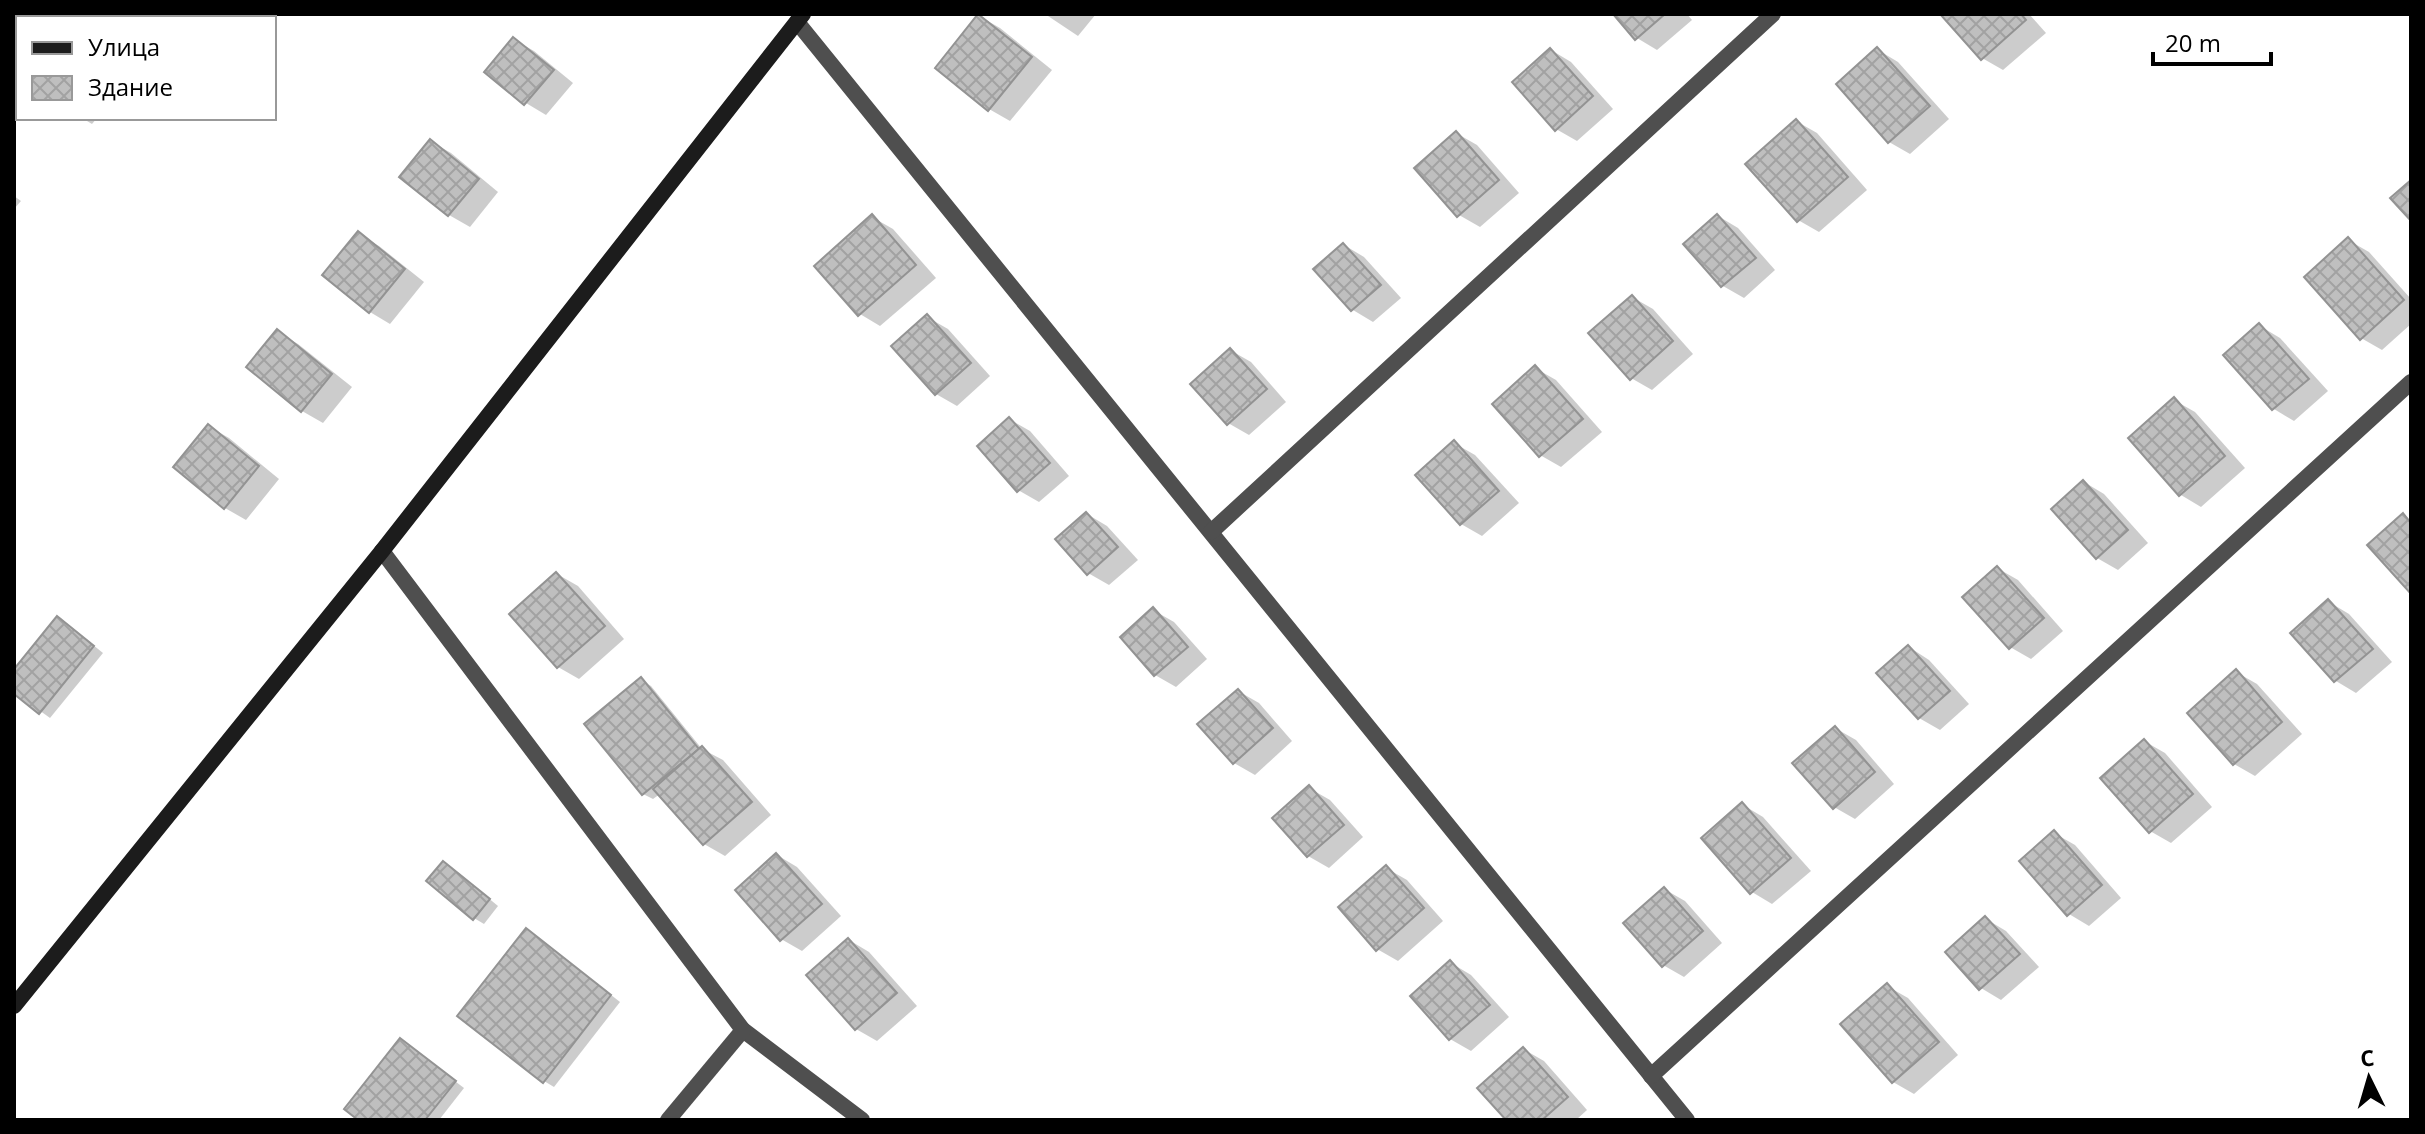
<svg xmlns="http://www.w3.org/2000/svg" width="2425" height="1134" font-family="'Open Sans',sans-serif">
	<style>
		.shadow { fill: #0003 }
		.building { fill: url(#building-cross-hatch); stroke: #939393; stroke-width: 2 }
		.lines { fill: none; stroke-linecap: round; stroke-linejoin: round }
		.street { stroke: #4f4f4f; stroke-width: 16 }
		.secondary { stroke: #1c1c1c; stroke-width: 16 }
	</style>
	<defs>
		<pattern id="building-cross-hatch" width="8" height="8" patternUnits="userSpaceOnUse" patternTransform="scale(2)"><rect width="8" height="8" fill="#bfbfbf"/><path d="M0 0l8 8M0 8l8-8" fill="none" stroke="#a2a2a2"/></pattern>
	</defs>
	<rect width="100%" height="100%" fill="#fff"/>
	<g class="shadow">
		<path d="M 1045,14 L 1096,14 L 1078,36 Z"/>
		<path d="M 1615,14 L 1687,14 L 1692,20 L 1657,50 L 1637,38 Z"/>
		<path d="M 1943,14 L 2029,14 L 2046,33 L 2003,70 L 1982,58 Z"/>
		<path d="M 979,16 L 1000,28 L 1052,70 L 1010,121 L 989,109 Z"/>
		<path d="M 513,39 L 534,51 L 573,83 L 546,115 L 526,103 L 486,72 Z"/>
		<path d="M 1551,50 L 1571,62 L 1613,109 L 1577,141 L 1556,129 Z"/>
		<path d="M 1878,50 L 1898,62 L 1949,119 L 1910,154 L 1889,142 Z"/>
		<path d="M 82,118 L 97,118 L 92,124 Z"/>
		<path d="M 1796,121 L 1817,133 L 1867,190 L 1819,232 L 1798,220 Z"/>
		<path d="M 1456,133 L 1477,145 L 1519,193 L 1480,227 L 1459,215 Z"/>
		<path d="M 430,141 L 451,153 L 498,192 L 470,227 L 449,215 Z"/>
		<path d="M 14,196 L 21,201 L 14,209 Z"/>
		<path d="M 1718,216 L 1738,228 L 1775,270 L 1744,298 L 1723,286 L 1686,244 Z"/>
		<path d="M 872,217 L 893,229 L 936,278 L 880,326 L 860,314 Z"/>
		<path d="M 358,234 L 379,246 L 424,282 L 390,324 L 370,312 Z"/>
		<path d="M 2348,240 L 2369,252 L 2411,299 L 2411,324 L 2382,350 L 2361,338 Z"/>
		<path d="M 1344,245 L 1364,257 L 1401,298 L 1373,322 L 1353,310 L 1316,269 Z"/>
		<path d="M 1632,297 L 1653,309 L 1693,354 L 1652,390 L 1631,378 Z"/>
		<path d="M 927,317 L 948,329 L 990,376 L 957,406 L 936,394 L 894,346 Z"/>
		<path d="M 2260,326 L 2280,338 L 2328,391 L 2294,421 L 2274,409 L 2226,355 Z"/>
		<path d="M 277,332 L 298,344 L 352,387 L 323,423 L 302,411 Z"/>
		<path d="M 1230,350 L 1251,362 L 1286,402 L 1249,435 L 1228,423 Z"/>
		<path d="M 1535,368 L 1556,380 L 1602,432 L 1561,467 L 1540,455 Z"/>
		<path d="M 2174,400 L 2195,412 L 2245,468 L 2201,507 L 2181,495 L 2131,438 Z"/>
		<path d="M 1009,419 L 1030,431 L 1069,476 L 1039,502 L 1018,490 Z"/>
		<path d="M 208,426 L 229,438 L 279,479 L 246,520 L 225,508 L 176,467 Z"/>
		<path d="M 1454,443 L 1475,455 L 1519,503 L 1482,536 L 1461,524 Z"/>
		<path d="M 2084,482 L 2104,494 L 2148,543 L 2118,570 L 2097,558 Z"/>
		<path d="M 1087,514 L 1107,526 L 1138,560 L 1109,585 L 1088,573 Z"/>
		<path d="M 1997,568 L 2018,580 L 2063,631 L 2031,659 L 2010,647 Z"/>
		<path d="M 557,574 L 578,586 L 624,639 L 579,679 L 558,667 L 512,614 Z"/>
		<path d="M 2329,602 L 2349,614 L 2392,662 L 2356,693 L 2336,681 L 2293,633 Z"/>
		<path d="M 1153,610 L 1174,622 L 1207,659 L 1176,687 L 1155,675 Z"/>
		<path d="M 67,624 L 103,653 L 50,718 L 14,692 L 14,672 Z"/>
		<path d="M 1909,647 L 1929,660 L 1969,704 L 1940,730 L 1919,718 Z"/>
		<path d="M 2236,672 L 2257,684 L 2302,734 L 2255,776 L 2234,764 Z"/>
		<path d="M 641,680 L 651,686 L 702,749 L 723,760 L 771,815 L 725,856 L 704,844 L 660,794 L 653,799 L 643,794 Z"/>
		<path d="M 1238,691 L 1259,703 L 1292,741 L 1255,775 L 1234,763 Z"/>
		<path d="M 1835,728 L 1856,740 L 1894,784 L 1855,819 L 1834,807 Z"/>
		<path d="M 2144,741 L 2165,753 L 2212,807 L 2171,843 L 2150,831 Z"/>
		<path d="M 1309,788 L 1330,800 L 1363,837 L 1329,868 L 1308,856 Z"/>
		<path d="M 1743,805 L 1763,817 L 1811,871 L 1772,904 L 1752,892 Z"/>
		<path d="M 2054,833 L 2075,845 L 2121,898 L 2089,926 L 2069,914 Z"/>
		<path d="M 777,855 L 797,867 L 841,916 L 802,951 L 781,939 Z"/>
		<path d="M 1386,868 L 1407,880 L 1443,921 L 1398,961 L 1377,949 Z"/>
		<path d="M 453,869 L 498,906 L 484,924 L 474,918 Z"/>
		<path d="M 1664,889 L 1685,901 L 1722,943 L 1684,977 L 1663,965 Z"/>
		<path d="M 1986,919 L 2006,931 L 2039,967 L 2001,1000 L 1981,988 Z"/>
		<path d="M 536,936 L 620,1002 L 554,1087 L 544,1081 Z"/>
		<path d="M 849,940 L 869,952 L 917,1006 L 877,1041 L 856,1029 Z"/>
		<path d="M 1451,963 L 1471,975 L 1509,1017 L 1471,1051 L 1450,1039 Z"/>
		<path d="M 1887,986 L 1908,998 L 1958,1055 L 1914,1094 L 1893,1082 Z"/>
		<path d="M 401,1040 L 464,1088 L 439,1120 L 362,1120 Z"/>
		<path d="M 1523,1049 L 1544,1061 L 1587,1110 L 1576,1120 L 1509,1120 Z"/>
	</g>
	<g class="building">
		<path d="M 978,14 L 1032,57 L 988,111 L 935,68 Z"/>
		<path d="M 1613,14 L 1665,14 L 1635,40 Z"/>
		<path d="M 1940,14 L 2021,14 L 2026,20 L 1981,60 Z"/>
		<path d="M 513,37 L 554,70 L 524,105 L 484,72 Z"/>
		<path d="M 1877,47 L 1930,106 L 1888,143 L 1836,84 Z"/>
		<path d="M 1550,48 L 1593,96 L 1555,131 L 1512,82 Z"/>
		<path d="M 1796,119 L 1848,177 L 1797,222 L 1745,164 Z"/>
		<path d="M 1456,131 L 1499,180 L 1457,217 L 1414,168 Z"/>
		<path d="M 430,139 L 479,179 L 448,216 L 399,177 Z"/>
		<path d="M 2411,180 L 2411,221 L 2390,198 Z"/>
		<path d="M 872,214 L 916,265 L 858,316 L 814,266 Z"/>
		<path d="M 1717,214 L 1756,258 L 1721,287 L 1683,244 Z"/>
		<path d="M 358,231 L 405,269 L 369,313 L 322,275 Z"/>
		<path d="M 2348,237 L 2404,300 L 2360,340 L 2304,277 Z"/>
		<path d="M 1343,243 L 1381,285 L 1351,311 L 1313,269 Z"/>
		<path d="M 1632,295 L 1673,341 L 1630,380 L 1588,333 Z"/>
		<path d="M 927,314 L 971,363 L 935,395 L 891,346 Z"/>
		<path d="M 2259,323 L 2309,379 L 2272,410 L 2223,355 Z"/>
		<path d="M 277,329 L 332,374 L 301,412 L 246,367 Z"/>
		<path d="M 1230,348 L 1267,389 L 1227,425 L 1190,384 Z"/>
		<path d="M 1535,365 L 1583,419 L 1539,457 L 1492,404 Z"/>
		<path d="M 2174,397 L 2225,456 L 2179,496 L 2128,438 Z"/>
		<path d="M 1009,417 L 1050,463 L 1017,492 L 977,446 Z"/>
		<path d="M 208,424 L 259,466 L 224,509 L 173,467 Z"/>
		<path d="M 1454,440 L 1499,491 L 1460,525 L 1415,475 Z"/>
		<path d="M 2083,480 L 2128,530 L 2096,559 L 2051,509 Z"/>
		<path d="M 1086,512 L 1118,547 L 1087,575 L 1055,539 Z"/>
		<path d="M 2403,513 L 2411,523 L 2411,594 L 2367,545 Z"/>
		<path d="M 1997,566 L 2044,618 L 2009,649 L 1962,597 Z"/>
		<path d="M 556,572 L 605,626 L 557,668 L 509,614 Z"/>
		<path d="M 2328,599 L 2373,649 L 2334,682 L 2290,633 Z"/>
		<path d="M 1153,607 L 1188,647 L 1154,676 L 1120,637 Z"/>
		<path d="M 57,616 L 94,646 L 39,714 L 14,694 L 14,669 Z"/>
		<path d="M 1908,645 L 1950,691 L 1918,719 L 1876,673 Z"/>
		<path d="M 2236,669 L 2282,722 L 2233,765 L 2187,713 Z"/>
		<path d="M 641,677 L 699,749 L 642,795 L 584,724 Z"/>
		<path d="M 1238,689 L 1273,728 L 1233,764 L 1197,724 Z"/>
		<path d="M 1835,726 L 1875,772 L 1833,809 L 1792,763 Z"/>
		<path d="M 2144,739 L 2193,794 L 2149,833 L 2100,778 Z"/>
		<path d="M 702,746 L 752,802 L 703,845 L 653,789 Z"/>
		<path d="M 1309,785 L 1344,825 L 1307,857 L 1272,818 Z"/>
		<path d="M 1742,802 L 1791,858 L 1750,894 L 1701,838 Z"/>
		<path d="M 2054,830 L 2102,885 L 2067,916 L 2019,861 Z"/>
		<path d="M 776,853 L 822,904 L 780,941 L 735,890 Z"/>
		<path d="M 443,861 L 490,899 L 473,920 L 426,881 Z"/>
		<path d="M 1386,865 L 1424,908 L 1376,951 L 1338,907 Z"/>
		<path d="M 1664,887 L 1703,931 L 1662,967 L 1623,923 Z"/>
		<path d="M 1985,916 L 2020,954 L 1979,990 L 1945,952 Z"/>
		<path d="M 526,928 L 611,995 L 543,1083 L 457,1016 Z"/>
		<path d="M 848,938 L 897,993 L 855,1030 L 806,975 Z"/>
		<path d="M 1450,960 L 1490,1005 L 1449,1040 L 1410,996 Z"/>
		<path d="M 1887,983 L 1939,1042 L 1892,1083 L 1840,1024 Z"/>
		<path d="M 400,1038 L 456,1081 L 425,1120 L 358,1120 L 344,1109 Z"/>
		<path d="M 1523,1047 L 1568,1097 L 1542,1120 L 1506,1120 L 1477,1088 Z"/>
	</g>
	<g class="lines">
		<g class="street">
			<path d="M 797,22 L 1687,1120"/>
			<path d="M 1211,532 L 1773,14"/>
			<path d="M 382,551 L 743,1030 L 862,1120"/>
			<path d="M 1651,1076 L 2411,382"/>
			<path d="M 668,1120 L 743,1030"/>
		</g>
		<path class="secondary" d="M 14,1006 L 382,551 L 803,14"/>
	</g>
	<rect width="2425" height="1134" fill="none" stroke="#000000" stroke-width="32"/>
	<rect x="16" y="16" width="260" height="104" fill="#ffffff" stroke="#999999" stroke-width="2"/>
	<rect x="32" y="42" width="40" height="12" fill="#1c1c1c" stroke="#999999" stroke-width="2"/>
	<text x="88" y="56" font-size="24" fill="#000000">Улица</text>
	<rect x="32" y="76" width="40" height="24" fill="url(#building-cross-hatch)" stroke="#999999" stroke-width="2"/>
	<text x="88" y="96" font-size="24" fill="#000000">Здание</text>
	<g transform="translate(2369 1078) rotate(355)" stroke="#ffffff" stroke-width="6" paint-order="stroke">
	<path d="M0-6L14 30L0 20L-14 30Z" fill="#000000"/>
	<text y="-12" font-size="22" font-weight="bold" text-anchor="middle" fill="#000000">С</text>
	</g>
	<path d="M2153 52v12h118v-12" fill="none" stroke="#000000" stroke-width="4"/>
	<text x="2165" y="52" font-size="24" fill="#000000" stroke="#ffffff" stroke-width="6" paint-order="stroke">20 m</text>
</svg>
